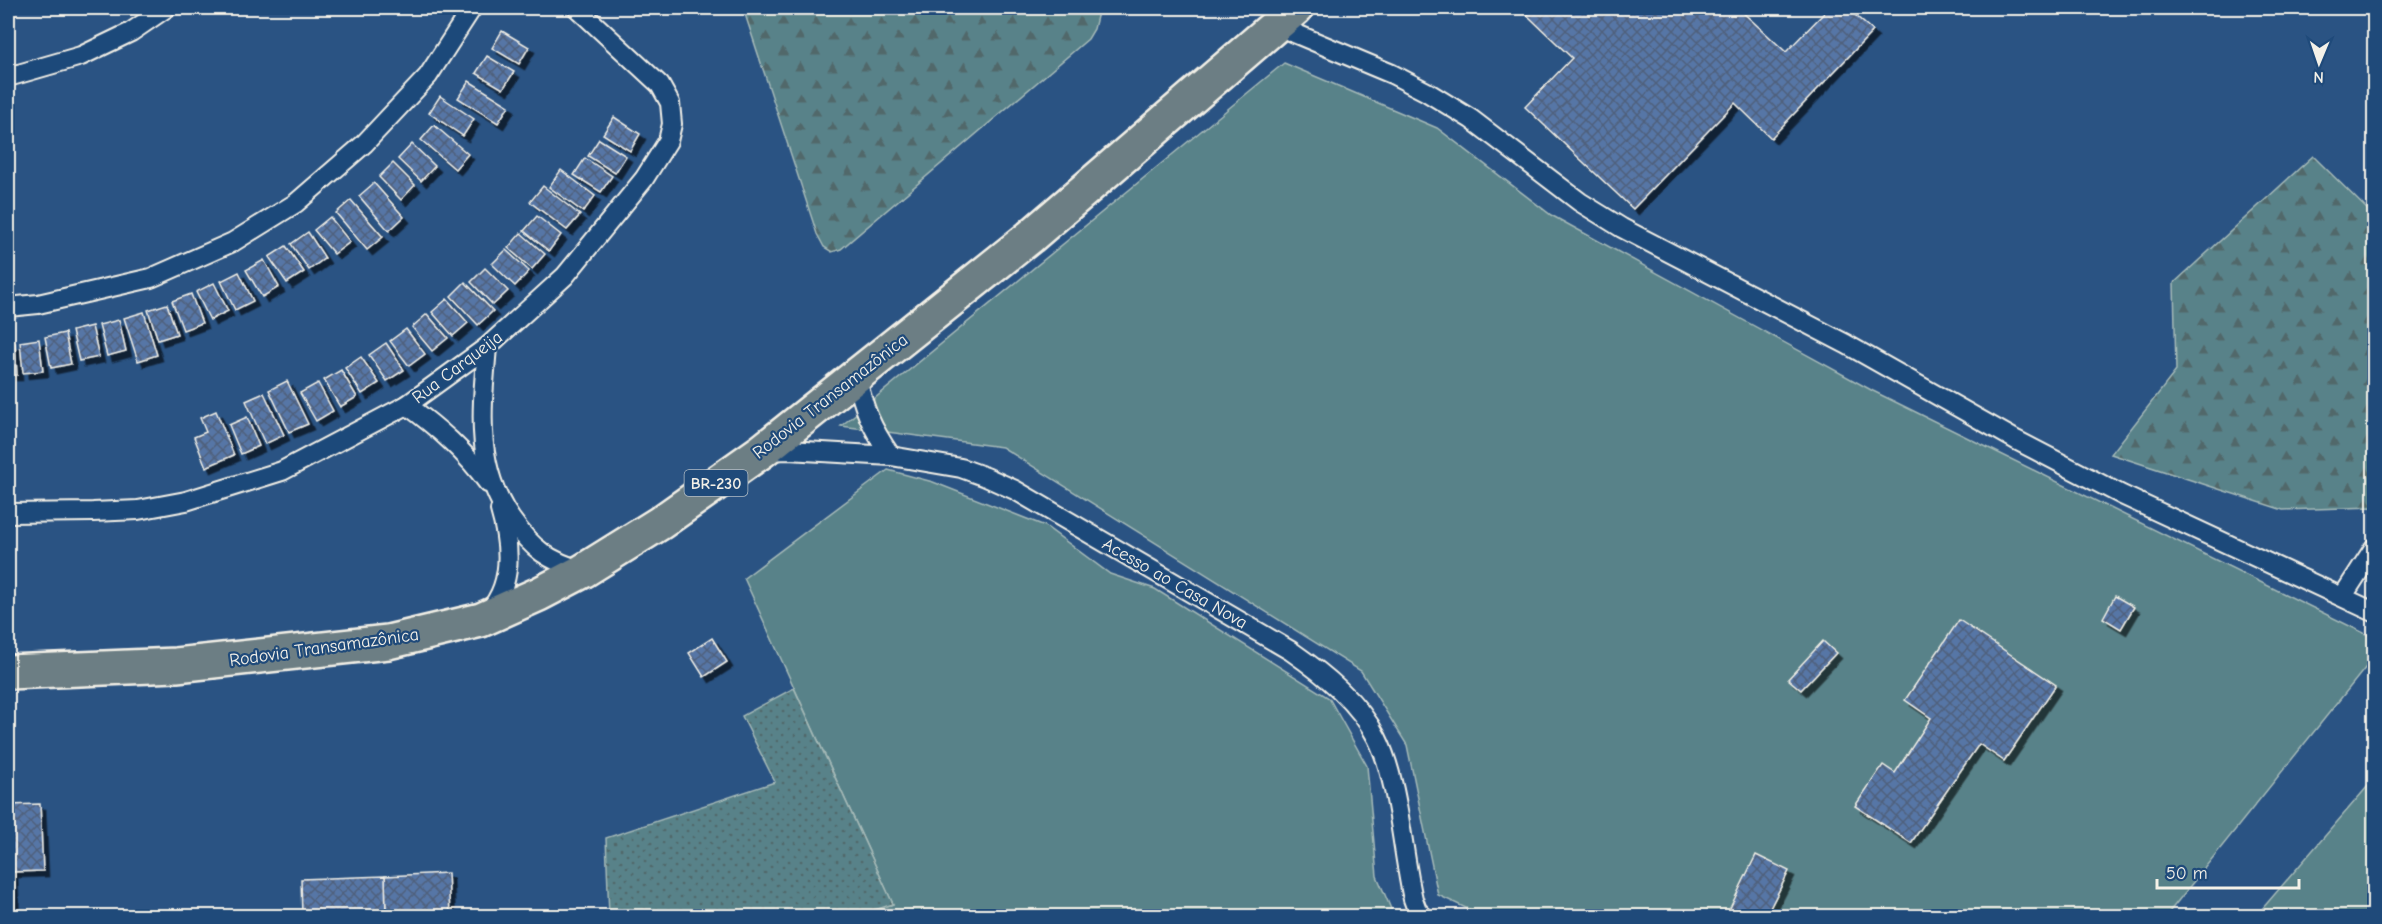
<svg xmlns="http://www.w3.org/2000/svg" width="2382" height="924" font-family="'Comic Neue',sans-serif">
	<style>
		.grass { fill: #588289; stroke: #a6bab8; stroke-width: 1.5 }
		.forest { fill: url(#forest-firs); stroke: #a6bab8; stroke-width: 1.5 }
		.garden { fill: url(#garden-dots); stroke: #a6bab8; stroke-width: 1.5 }
		.building { fill: url(#building-cross-hatch); stroke: #f4f1e8; stroke-width: 1.5; filter: url(#shadow) }
		.lines { fill: none; stroke-linecap: round; stroke-linejoin: round }
		.street-casing { stroke: #f4f1e8; stroke-width: 22 }
		.highway-casing { stroke: #f4f1e8; stroke-width: 38 }
		.street { stroke: #1f4a7a; stroke-width: 18 }
		.highway { stroke: #6c7e84; stroke-width: 33 }
		.labels { text-anchor: middle; stroke-width: 4.5; stroke-linejoin: round; paint-order: stroke }
		.shield { fill: #1f4a7a; stroke: #b4bfc7; stroke-width: 1.5 }
		.shield-label { font-size: 16px; font-weight: bold; fill: #f4f1e8 }
		.street-label { font-size: 18px; fill: #f4f1e8; stroke: #1f4a7a }
	</style>
	<defs>
		<pattern id="forest-firs" width="22" height="20" patternUnits="userSpaceOnUse" patternTransform="scale(1.5)"><rect width="22" height="20" fill="#588289"/><path d="M5 1l3.5 6h-7zM16 11l3.5 6h-7z" fill="#51686b"/></pattern>
		<pattern id="garden-dots" width="8" height="8" patternUnits="userSpaceOnUse" patternTransform="scale(1.5)"><rect width="8" height="8" fill="#588289"/><path d="M2 2h.1M6 6h.1" fill="none" stroke="#51686b" stroke-width="1.8" stroke-linecap="round"/></pattern>
		<pattern id="building-cross-hatch" width="8" height="8" patternUnits="userSpaceOnUse" patternTransform="scale(1.5)"><rect width="8" height="8" fill="#5676a6"/><path d="M0 0l8 8M0 8l8-8" fill="none" stroke="#50617b"/></pattern>
		<filter id="shadow"><feDropShadow dx="5.5" dy="5.5" stdDeviation="0" flood-color="#0009"/></filter>
	</defs>
	<rect width="100%" height="100%" fill="#2a5383"/>
	<filter id="ink" filterUnits="userSpaceOnUse"><feTurbulence type="fractalNoise" baseFrequency=".0167" numOctaves="2"/><feDisplacementMap in="SourceGraphic" scale="12" xChannelSelector="R" yChannelSelector="G"/><feConvolveMatrix kernelMatrix="1 2 1 2 8 2 1 2 1" color-interpolation-filters="sRGB"/></filter>
	<g filter="url(#ink)">
		<g class="grass">
			<path d="M 1284,63 L 1437,128 L 1551,215 L 1873,391 L 2374,638 L 2374,657 L 2166,916 L 1483,916 L 1438,895 L 1407,745 L 1361,671 L 1002,447 L 841,426 Z"/>
			<path d="M 888,470 L 933,482 L 1045,526 L 1110,574 L 1155,589 L 1329,698 L 1367,766 L 1377,876 L 1394,916 L 857,916 L 893,904 L 744,578 Z"/>
			<path d="M 2374,779 L 2374,916 L 2256,916 Z"/>
		</g>
		<g class="forest">
			<path d="M 745,8 L 1099,8 L 1094,29 L 1088,39 L 841,249 L 832,252 L 824,247 L 817,234 L 744,11 Z"/>
			<path d="M 2313,156 L 2374,216 L 2374,507 L 2283,510 L 2111,454 L 2176,371 L 2174,283 Z"/>
		</g>
		<path class="garden" d="M 794,688 L 893,904 L 857,916 L 609,916 L 606,838 L 775,782 L 742,716 Z"/>
		<g class="building">
			<path d="M 1535,8 L 1738,8 L 1786,52 L 1829,8 L 1847,8 L 1873,31 L 1771,138 L 1735,103 L 1633,209 L 1525,107 L 1572,58 L 1527,15 Z"/>
			<path d="M 502,31 L 529,47 L 519,64 L 492,48 Z"/>
			<path d="M 487,56 L 514,72 L 503,89 L 476,73 Z"/>
			<path d="M 469,81 L 509,106 L 498,123 L 458,98 Z"/>
			<path d="M 440,96 L 474,119 L 463,136 L 429,113 Z"/>
			<path d="M 614,117 L 640,134 L 630,151 L 603,134 Z"/>
			<path d="M 434,125 L 468,154 L 455,169 L 421,140 Z"/>
			<path d="M 599,139 L 626,156 L 615,173 L 588,156 Z"/>
			<path d="M 412,144 L 435,166 L 421,181 L 398,159 Z"/>
			<path d="M 585,158 L 612,176 L 601,192 L 574,175 Z"/>
			<path d="M 393,163 L 415,185 L 401,200 L 379,177 Z"/>
			<path d="M 561,170 L 595,196 L 583,212 L 549,187 Z"/>
			<path d="M 374,183 L 404,217 L 389,231 L 359,196 Z"/>
			<path d="M 543,186 L 580,215 L 567,230 L 530,202 Z"/>
			<path d="M 351,200 L 383,237 L 367,250 L 336,213 Z"/>
			<path d="M 537,216 L 561,235 L 549,251 L 524,231 Z"/>
			<path d="M 330,217 L 350,242 L 334,254 L 314,230 Z"/>
			<path d="M 308,232 L 325,258 L 309,270 L 291,244 Z"/>
			<path d="M 521,233 L 545,254 L 532,269 L 508,248 Z"/>
			<path d="M 286,246 L 304,272 L 287,283 L 269,257 Z"/>
			<path d="M 506,250 L 529,271 L 515,286 L 492,264 Z"/>
			<path d="M 264,260 L 279,287 L 262,297 L 246,270 Z"/>
			<path d="M 485,268 L 508,291 L 493,305 L 471,282 Z"/>
			<path d="M 239,272 L 253,301 L 235,310 L 221,281 Z"/>
			<path d="M 465,282 L 493,311 L 478,325 L 451,296 Z"/>
			<path d="M 214,283 L 228,311 L 210,320 L 196,292 Z"/>
			<path d="M 191,294 L 202,323 L 183,330 L 172,301 Z"/>
			<path d="M 447,299 L 468,323 L 453,336 L 432,312 Z"/>
			<path d="M 167,304 L 177,334 L 158,340 L 148,310 Z"/>
			<path d="M 144,312 L 157,355 L 138,361 L 124,318 Z"/>
			<path d="M 427,314 L 448,338 L 432,351 L 412,327 Z"/>
			<path d="M 119,320 L 126,351 L 107,356 L 99,325 Z"/>
			<path d="M 92,326 L 99,357 L 79,361 L 72,331 Z"/>
			<path d="M 406,329 L 425,354 L 409,366 L 390,341 Z"/>
			<path d="M 65,333 L 71,364 L 51,368 L 45,337 Z"/>
			<path d="M 39,339 L 43,371 L 23,373 L 20,342 Z"/>
			<path d="M 15,343 L 17,375 L 8,375 L 8,344 Z"/>
			<path d="M 386,343 L 404,370 L 387,381 L 369,355 Z"/>
			<path d="M 361,357 L 379,383 L 362,394 L 345,368 Z"/>
			<path d="M 341,370 L 357,397 L 340,407 L 324,380 Z"/>
			<path d="M 287,381 L 308,424 L 289,432 L 269,390 Z"/>
			<path d="M 318,383 L 333,411 L 316,421 L 300,393 Z"/>
			<path d="M 264,393 L 284,435 L 265,444 L 246,401 Z"/>
			<path d="M 216,411 L 234,455 L 206,467 L 194,437 L 206,432 L 200,418 Z"/>
			<path d="M 247,417 L 259,446 L 241,454 L 229,425 Z"/>
			<path d="M 2115,596 L 2134,607 L 2121,629 L 2103,618 Z"/>
			<path d="M 1959,620 L 2056,685 L 2004,761 L 1979,744 L 1911,843 L 1855,806 L 1883,765 L 1895,773 L 1931,718 L 1905,700 Z"/>
			<path d="M 712,638 L 727,662 L 704,677 L 689,653 Z"/>
			<path d="M 1823,641 L 1836,653 L 1801,690 L 1788,679 Z"/>
			<path d="M 40,804 L 43,871 L 12,872 L 14,916 L 8,916 L 8,805 Z"/>
			<path d="M 1756,855 L 1789,871 L 1766,916 L 1743,916 L 1729,910 Z"/>
			<path d="M 448,873 L 450,916 L 386,916 L 385,876 Z"/>
			<path d="M 385,876 L 386,916 L 302,916 L 301,879 Z"/>
		</g>
		<g class="lines">
			<defs>
				<g id="street">
					<path d="M 1275,25 L 1392,74 L 1427,92 L 1471,119 L 1580,202 L 1622,228 L 1846,344 L 2016,440 L 2122,495 L 2374,612"/>
					<path d="M 8,77 L 81,56 L 131,32 L 166,8"/>
					<path d="M 8,307 L 38,304 L 151,278 L 233,242 L 296,203 L 364,144 L 428,76 L 472,8"/>
					<path d="M 487,347 C 482,408 474,466 511,519 C 532,549 549,561 583,571"/>
					<path d="M 856,375 C 864,410 871,427 891,456"/>
					<path d="M 407,405 C 438,428 465,451 488,483"/>
					<path d="M 766,451 L 788,450 L 891,456 L 961,468 L 986,477 L 1015,490 L 1291,651 C 1324,674 1359,702 1377,738 C 1399,782 1402,851 1413,899 L 1417,910 L 1423,916"/>
					<path d="M 8,513 L 93,512 L 138,510 L 186,501 L 282,471 L 407,405 L 487,347 L 565,276 L 644,179 L 668,141 L 672,124 L 670,103 L 660,85 L 577,8"/>
					<path d="M 2343,596 L 2374,548"/>
					<path d="M 488,612 C 514,584 510,544 500,510"/>
				</g>
				<path id="highway" d="M 8,672 L 176,665 L 388,642 L 481,620 L 539,594 L 583,571 L 660,523 L 762,451 L 1030,237 L 1296,8"/>
			</defs>
			<use href="#street" class="street-casing"/>
			<use href="#highway" class="highway-casing"/>
			<use href="#street" class="street"/>
			<use href="#highway" class="highway"/>
		</g>
	</g>
	<g class="labels">
		<rect class="shield" x="684.5" y="470" width="63" height="26" rx="4.5"/>
		<g class="shield-label">
			<text x="716" y="489">BR-230</text>
		</g>
		<g class="street-label">
			<text transform="translate(457 367) rotate(-37)" y="6">Rua Carqueija</text>
			<text transform="translate(830 396) rotate(-38)" y="6">Rodovia Transamazônica</text>
			<text transform="translate(1175 583) rotate(30)" y="6">Acesso ao Casa Nova</text>
			<text transform="translate(324 647) rotate(-8)" y="6">Rodovia Transamazônica</text>
		</g>
	</g>
	<rect width="2382" height="924" fill="none" stroke="#1f4a7a" stroke-width="30"/>
	<rect x="15" y="15" width="2352" height="894" fill="none" stroke="#f4f1e8" stroke-width="2" filter="url(#ink)"/>
	<g transform="translate(2319 63) rotate(182)" stroke="#1f4a7a" stroke-width="4.5" paint-order="stroke">
	<path d="M0-4.5L10 22L0 15L-10 22Z" fill="#f4f1e8"/>
	<text y="-9" font-size="16" font-weight="bold" text-anchor="middle" fill="#f4f1e8">N</text>
	</g>
	<path d="M2157 879v9h142v-9" fill="none" stroke="#f4f1e8" stroke-width="3"/>
	<text x="2166" y="879" font-size="18" fill="#f4f1e8" stroke="#1f4a7a" stroke-width="4.5" paint-order="stroke">50 m</text>
</svg>
